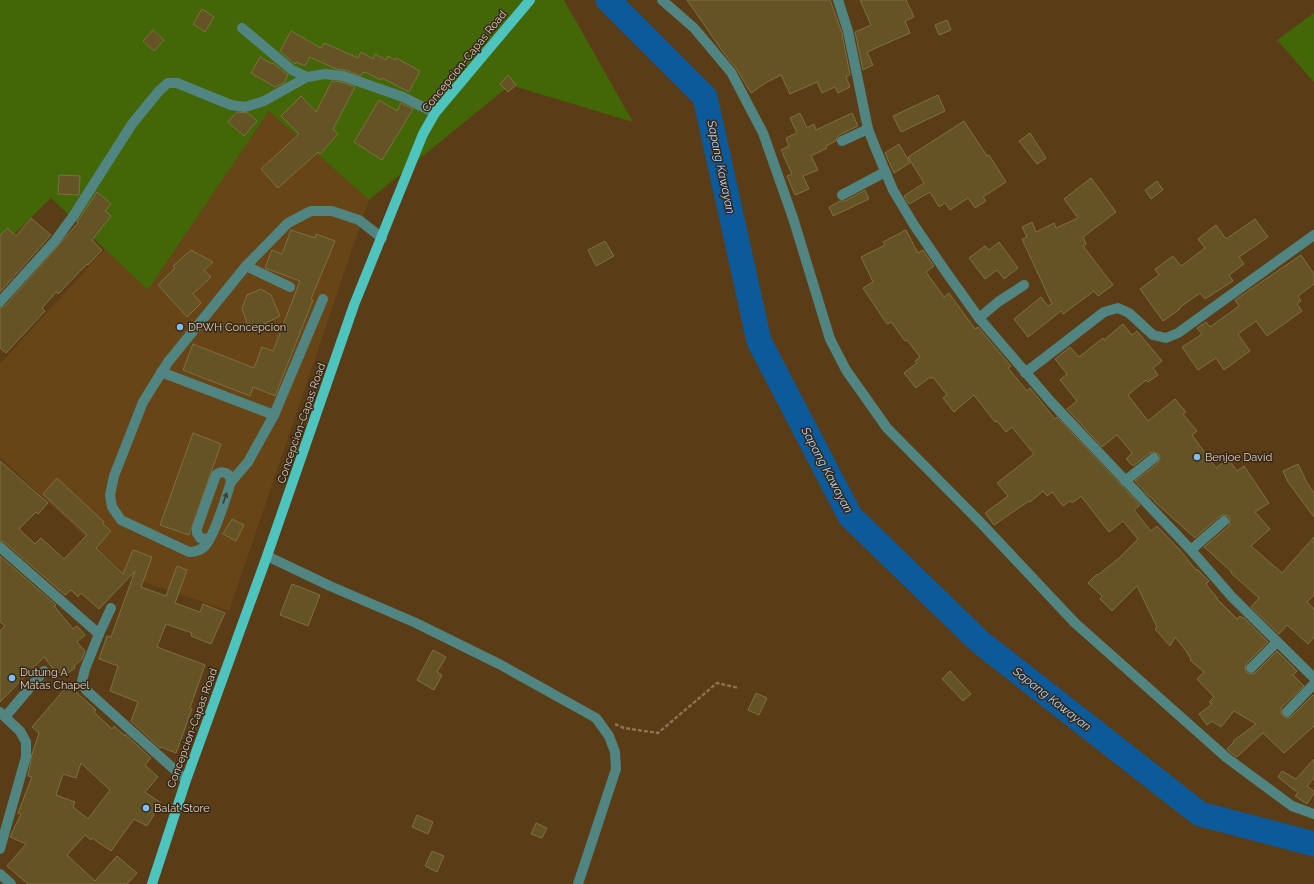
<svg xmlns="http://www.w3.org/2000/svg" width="1314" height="884" font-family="Raleway,sans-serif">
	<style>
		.built { fill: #684517 }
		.green { fill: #436706 }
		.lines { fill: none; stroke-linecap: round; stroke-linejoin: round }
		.river { stroke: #0c5a9a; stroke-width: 25 }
		.building { fill: #635325; stroke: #806f41; fill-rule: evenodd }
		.path { stroke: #8c7253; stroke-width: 2.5; stroke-dasharray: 4 2; stroke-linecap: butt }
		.minor { stroke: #518581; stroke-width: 10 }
		.major { stroke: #4ec4be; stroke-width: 10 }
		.oneway { fill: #3c3e32 }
		.poi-dot { fill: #81bdfa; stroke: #352717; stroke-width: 1.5 }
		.labels { text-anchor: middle; stroke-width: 3; stroke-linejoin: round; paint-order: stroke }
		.street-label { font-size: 11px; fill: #e2d0bc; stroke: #352717 }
		.poi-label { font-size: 11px; fill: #e2d0bc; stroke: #352717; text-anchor: start }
		.water-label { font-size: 12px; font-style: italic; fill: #b7d9fd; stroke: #352717 }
	</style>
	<rect width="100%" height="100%" fill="#5a3c16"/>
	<path class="built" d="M 269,111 L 369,200 L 229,611 L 127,576 L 0,457 L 0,364 L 105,249 L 148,290 Z"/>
	<g class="green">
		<path d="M 0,0 L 564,0 L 633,122 L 510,85 L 369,200 L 269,111 L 148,290 L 51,198 L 6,242 L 0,235 Z"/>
		<path d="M 1314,13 L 1314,82 L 1277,40 Z"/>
	</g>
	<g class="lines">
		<path class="river" d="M 608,0 L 705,97 L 759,341 L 850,516 L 980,642 L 1200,814 L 1314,844"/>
	</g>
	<g class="building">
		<path d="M 687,0 L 830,0 L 842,33 L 850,75 L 846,77 L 850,87 L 838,93 L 835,87 L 822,93 L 817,82 L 790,94 L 781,75 L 767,82 L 751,93 L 736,68 L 723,52 Z"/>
		<path d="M 860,0 L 906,0 L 914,17 L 905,21 L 910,33 L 867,52 L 873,65 L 863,70 L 855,32 L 871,25 Z"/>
		<path d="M 202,9 L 214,17 L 205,32 L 193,24 Z"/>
		<path d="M 947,20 L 951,30 L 939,35 L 935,25 Z"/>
		<path d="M 153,30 L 164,40 L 154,51 L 143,41 Z"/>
		<path d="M 291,31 L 321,48 L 324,43 L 358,58 L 361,52 L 373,59 L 375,54 L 386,60 L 388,56 L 395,60 L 396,58 L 420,71 L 409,92 L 382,78 L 381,80 L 365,72 L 364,73 L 363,72 L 361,76 L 345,70 L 336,69 L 310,57 L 305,66 L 296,62 L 295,64 L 280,51 Z"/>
		<path d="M 260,57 L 272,64 L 273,63 L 288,75 L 284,83 L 275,87 L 251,73 Z"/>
		<path d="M 508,75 L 516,85 L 508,92 L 500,84 Z"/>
		<path d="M 332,81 L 342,82 L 355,87 L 333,129 L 338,134 L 320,154 L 318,152 L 278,188 L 261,169 L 299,134 L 281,116 L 301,96 L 316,112 Z"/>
		<path d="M 938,95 L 945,111 L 901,132 L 893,116 Z"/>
		<path d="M 379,100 L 397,111 L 401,103 L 413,109 L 382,160 L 354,142 Z"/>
		<path d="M 237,112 L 248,113 L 257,121 L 244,136 L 228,122 Z"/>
		<path d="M 800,113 L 807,128 L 814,124 L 816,130 L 852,113 L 858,126 L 839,135 L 837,138 L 836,141 L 826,146 L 827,148 L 811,156 L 818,170 L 803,176 L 809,189 L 795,195 L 787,176 L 792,174 L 781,150 L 789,146 L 786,138 L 797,133 L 790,118 Z"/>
		<path d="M 964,121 L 987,156 L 989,155 L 1006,182 L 983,197 L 986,201 L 975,208 L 968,198 L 950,210 L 945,203 L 939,207 L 930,192 L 909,204 L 904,196 L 924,183 L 908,157 Z"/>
		<path d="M 1030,133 L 1046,158 L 1037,164 L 1019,141 Z"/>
		<path d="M 899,144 L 910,163 L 894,173 L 885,153 Z"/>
		<path d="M 59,175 L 80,176 L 79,195 L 58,194 Z"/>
		<path d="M 1091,178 L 1116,212 L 1083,237 L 1086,244 L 1083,246 L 1113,285 L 1098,296 L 1094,291 L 1063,314 L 1061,311 L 1028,337 L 1014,319 L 1041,297 L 1048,306 L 1052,304 L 1022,239 L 1027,237 L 1022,227 L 1032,222 L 1036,232 L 1054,223 L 1056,228 L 1078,218 L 1064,199 Z"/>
		<path d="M 1157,181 L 1163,190 L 1151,199 L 1145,190 Z"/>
		<path d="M 865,190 L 869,199 L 833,216 L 829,207 L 840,201 L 845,201 Z"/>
		<path d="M 97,192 L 111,204 L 105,211 L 111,216 L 92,240 L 102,250 L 88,265 L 87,264 L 58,294 L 56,292 L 42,308 L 45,311 L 6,353 L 0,348 L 0,308 L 5,306 L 78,223 L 77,222 Z"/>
		<path d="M 31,218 L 51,235 L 0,292 L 0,236 L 7,228 L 16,236 Z"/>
		<path d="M 1255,219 L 1268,237 L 1239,257 L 1244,264 L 1229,275 L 1233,281 L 1205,299 L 1200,293 L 1179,308 L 1180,309 L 1163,321 L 1140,289 L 1159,275 L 1155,269 L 1173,256 L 1181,266 L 1205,248 L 1198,239 L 1216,225 L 1226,239 Z"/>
		<path d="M 291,230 L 315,238 L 316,234 L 335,241 L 311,299 L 313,300 L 275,396 L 253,387 L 250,396 L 183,370 L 193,344 L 254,368 L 262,347 L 273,351 L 300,281 L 265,268 L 272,250 L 282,254 Z"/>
		<path d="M 906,230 L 918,253 L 923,250 L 934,266 L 926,272 L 944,297 L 949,293 L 975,329 L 978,327 L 1011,366 L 1008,368 L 1027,391 L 1030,388 L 1055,419 L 1057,417 L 1140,505 L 1134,510 L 1151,531 L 1157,526 L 1179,549 L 1196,570 L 1197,569 L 1209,581 L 1206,584 L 1218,599 L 1217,599 L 1237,619 L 1240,616 L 1242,618 L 1243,617 L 1268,642 L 1246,664 L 1245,667 L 1246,672 L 1250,674 L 1255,673 L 1277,651 L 1297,671 L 1293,675 L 1304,686 L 1282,707 L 1281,711 L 1281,714 L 1286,718 L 1291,717 L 1313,695 L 1314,696 L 1314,726 L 1284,753 L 1263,733 L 1237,757 L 1231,753 L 1227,749 L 1234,742 L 1233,741 L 1256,724 L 1234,711 L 1221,727 L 1212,721 L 1207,725 L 1199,714 L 1212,704 L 1209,702 L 1214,697 L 1197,679 L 1204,672 L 1190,660 L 1191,659 L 1186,651 L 1175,637 L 1170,646 L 1155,629 L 1157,627 L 1137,586 L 1112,611 L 1100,599 L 1102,596 L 1088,583 L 1097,574 L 1098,575 L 1119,558 L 1138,539 L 1123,521 L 1109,532 L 1081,496 L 1072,503 L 1070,501 L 1063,506 L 1052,492 L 1047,496 L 1043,491 L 1030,502 L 1029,501 L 994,525 L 985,513 L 1008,496 L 997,483 L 1034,454 L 1012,427 L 1006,432 L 997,421 L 995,422 L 974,395 L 954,412 L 943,398 L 947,395 L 933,377 L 931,379 L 930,377 L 916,388 L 904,373 L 917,363 L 915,361 L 920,357 L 907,340 L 905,341 L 891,322 L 887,324 L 863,288 L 873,282 L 861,257 L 885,245 L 883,242 Z"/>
		<path d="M 605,241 L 614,256 L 596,266 L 588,250 Z"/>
		<path d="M 999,242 L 1018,268 L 1004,279 L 997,270 L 985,279 L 969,258 L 985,246 L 989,250 Z"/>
		<path d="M 191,250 L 213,262 L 204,270 L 211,277 L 193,294 L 201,303 L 187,317 L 158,285 L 175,268 L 173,266 Z"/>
		<path d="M 1301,255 L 1314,274 L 1314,284 L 1298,296 L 1301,301 L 1297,304 L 1302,311 L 1267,336 L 1256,321 L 1238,334 L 1250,351 L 1224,370 L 1216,358 L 1198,370 L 1182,347 L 1202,334 L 1197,328 L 1206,322 L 1210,327 L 1239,306 L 1235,300 Z"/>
		<path d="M 261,289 L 271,295 L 280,316 L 258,327 L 247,323 L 242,309 L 247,295 Z"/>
		<path d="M 1123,324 L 1132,335 L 1137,331 L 1162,361 L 1153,368 L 1158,375 L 1148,382 L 1146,380 L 1128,395 L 1148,421 L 1175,399 L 1186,412 L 1183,414 L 1197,431 L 1192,435 L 1216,468 L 1228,459 L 1237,471 L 1244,466 L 1269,503 L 1255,512 L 1270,529 L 1251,546 L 1282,573 L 1314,537 L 1314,595 L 1307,602 L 1314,609 L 1314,637 L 1308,644 L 1287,625 L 1279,634 L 1251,607 L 1259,598 L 1231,573 L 1232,572 L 1204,547 L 1229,526 L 1230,520 L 1229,516 L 1223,515 L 1220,516 L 1195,538 L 1156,503 L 1151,497 L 1150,497 L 1135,481 L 1158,463 L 1160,457 L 1159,454 L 1153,452 L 1150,453 L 1133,466 L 1126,459 L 1132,453 L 1117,435 L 1102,447 L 1067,409 L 1077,401 L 1060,380 L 1067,374 L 1055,359 L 1070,347 L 1079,357 L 1103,338 L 1104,340 Z"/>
		<path d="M 193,433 L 221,444 L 189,535 L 160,525 Z"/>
		<path d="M 0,461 L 48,503 L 38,514 L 36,512 L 19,529 L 35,544 L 41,538 L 64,559 L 87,535 L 43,494 L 57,478 L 104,522 L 103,524 L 111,531 L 96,548 L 123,574 L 133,550 L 152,557 L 141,587 L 166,596 L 177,566 L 187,570 L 175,603 L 200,612 L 203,604 L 225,613 L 211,644 L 191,636 L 192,633 L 166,624 L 157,647 L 205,665 L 190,708 L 192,709 L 176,753 L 161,747 L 160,748 L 131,721 L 138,702 L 110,691 L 118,666 L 99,659 L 107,636 L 111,637 L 135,571 L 99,609 L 81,593 L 78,597 L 71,590 L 65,595 L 4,542 L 0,541 Z"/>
		<path d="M 1298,464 L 1307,483 L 1314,493 L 1314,517 L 1288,482 L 1283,471 Z"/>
		<path d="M 232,519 L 244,525 L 236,541 L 223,534 Z"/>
		<path d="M 0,556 L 56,605 L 54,606 L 73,629 L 77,626 L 85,635 L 77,642 L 85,651 L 82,659 L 74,666 L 75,668 L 65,675 L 54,670 L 44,657 L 0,702 L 0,631 L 5,626 L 0,622 Z"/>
		<path d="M 292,584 L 320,595 L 308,626 L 280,615 Z"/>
		<path d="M 433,650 L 446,657 L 437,672 L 442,675 L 434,690 L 417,680 Z"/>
		<path d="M 950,671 L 971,694 L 963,701 L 942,679 Z"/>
		<path d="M 68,685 L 96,710 L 94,712 L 112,729 L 114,726 L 125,736 L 125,734 L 151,758 L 145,765 L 158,777 L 145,792 L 161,803 L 147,826 L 134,819 L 111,851 L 92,838 L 91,840 L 85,835 L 67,855 L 95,881 L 117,856 L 137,873 L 127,884 L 28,884 L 7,866 L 26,844 L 10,837 L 21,814 L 18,813 L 32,777 L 28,776 L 32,754 L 39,733 L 32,727 ZM 81,763 L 110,790 L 88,819 L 73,807 L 75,802 L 56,795 L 63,774 L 76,778 Z"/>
		<path d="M 756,693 L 767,698 L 759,715 L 748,710 Z"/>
		<path d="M 1314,759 L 1314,778 L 1307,786 L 1314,791 L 1314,793 L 1307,804 L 1295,796 L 1298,793 L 1278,777 L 1282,771 L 1296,779 Z"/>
		<path d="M 417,815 L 433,822 L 428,834 L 412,827 Z"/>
		<path d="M 536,823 L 547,828 L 542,838 L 531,834 Z"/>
		<path d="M 432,851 L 444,856 L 437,872 L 425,866 Z"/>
	</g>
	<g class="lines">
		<path class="path" d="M 615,724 L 624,728 L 658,733 L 717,683 L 739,688"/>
		<g class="minor">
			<path d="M 662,0 L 694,28 L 731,72 L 763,133 L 793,218 L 830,339 L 846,370 L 887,428 L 980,522 L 1075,623 L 1227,758 L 1292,806 L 1314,814"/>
			<path d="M 838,0 L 848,31 L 868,129 L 875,147 L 893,190 L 914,225 L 946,272 L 979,318 L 1052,403 L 1191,550 L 1232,597 L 1314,678"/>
			<path d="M 242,28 L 292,70 L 307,77"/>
			<path d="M 842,141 L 868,129"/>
			<path d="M 842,195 L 885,172"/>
			<path d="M 246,266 L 290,287"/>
			<path d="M 0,302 L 55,241 L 74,215 L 132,124 L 159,91 L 168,83 L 177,83 L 231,105 L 245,107 L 264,101 L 307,77 L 325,74 L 343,76 L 403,97 L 435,113"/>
			<path d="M 979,318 L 998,302 L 1024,285"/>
			<path d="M 161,372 L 274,415 L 248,462 L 231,482"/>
			<path d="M 1025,373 L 1104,312 L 1118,308 L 1129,313 L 1153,335 L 1166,338 L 1178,333 L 1314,235"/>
			<path d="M 274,415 L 323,299"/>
			<path d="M 1125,481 L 1154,458"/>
			<path d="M 212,535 L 208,539 L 200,538 L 197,533 L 197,528 L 216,475 C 221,471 225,472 229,475 L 231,482 C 226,497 214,538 204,547 C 199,551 195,552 189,552 L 121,520 L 112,507 L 110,495 L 114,476 L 143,402 L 168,362 L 246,266 L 288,223 L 311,211 L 332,211 L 359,220 L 382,238"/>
			<path d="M 0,547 L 99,634 L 85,669 L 82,681 L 86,690 L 186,780"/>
			<path d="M 1191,550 L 1224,521"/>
			<path d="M 267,556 L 330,586 L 416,623 L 501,665 L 596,718 L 609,736 L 615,752 L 616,769 L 578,884"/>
			<path d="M 99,634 L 111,608"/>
			<path d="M 1251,668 L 1277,642"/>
			<path d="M 0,712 L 20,731 L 26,742 L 26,757 L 0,849"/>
			<path d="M 1287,712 L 1314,684"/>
			<path d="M 5,717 L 44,671"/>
			<path d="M 0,874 L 11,884"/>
		</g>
		<path class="major" d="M 152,884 L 186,780 L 267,556 L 354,305 L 423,134 L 435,113 L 530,0"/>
	</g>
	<defs><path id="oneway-solid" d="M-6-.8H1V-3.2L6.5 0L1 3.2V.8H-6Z"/></defs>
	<use class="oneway" href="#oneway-solid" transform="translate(225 498) rotate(-70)"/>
	<g class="poi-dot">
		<circle cx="180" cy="327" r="4"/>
		<circle cx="1197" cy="457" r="4"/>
		<circle cx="12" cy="678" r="4"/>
		<circle cx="146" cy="808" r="4"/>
	</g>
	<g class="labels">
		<g class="street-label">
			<text transform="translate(464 61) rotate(-51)" y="4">Concepcion-Capas Road</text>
			<text transform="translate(301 423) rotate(-71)" y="4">Concepcion-Capas Road</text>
			<text transform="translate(192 728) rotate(-70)" y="4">Concepcion-Capas Road</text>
		</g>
		<g class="poi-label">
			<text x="188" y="331">DPWH Concepcion</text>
			<text x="1205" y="461">Benjoe David</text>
			<text x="20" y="676">Dutung A<tspan x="20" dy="13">Matas Chapel</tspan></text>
			<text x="154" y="812">Balat Store</text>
		</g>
		<g class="water-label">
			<text transform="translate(721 167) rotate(78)" y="4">Sapang Kawayan</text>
			<text transform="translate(827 470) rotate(62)" y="4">Sapang Kawayan</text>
			<text transform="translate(1052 699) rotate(38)" y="4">Sapang Kawayan</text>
		</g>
	</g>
</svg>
